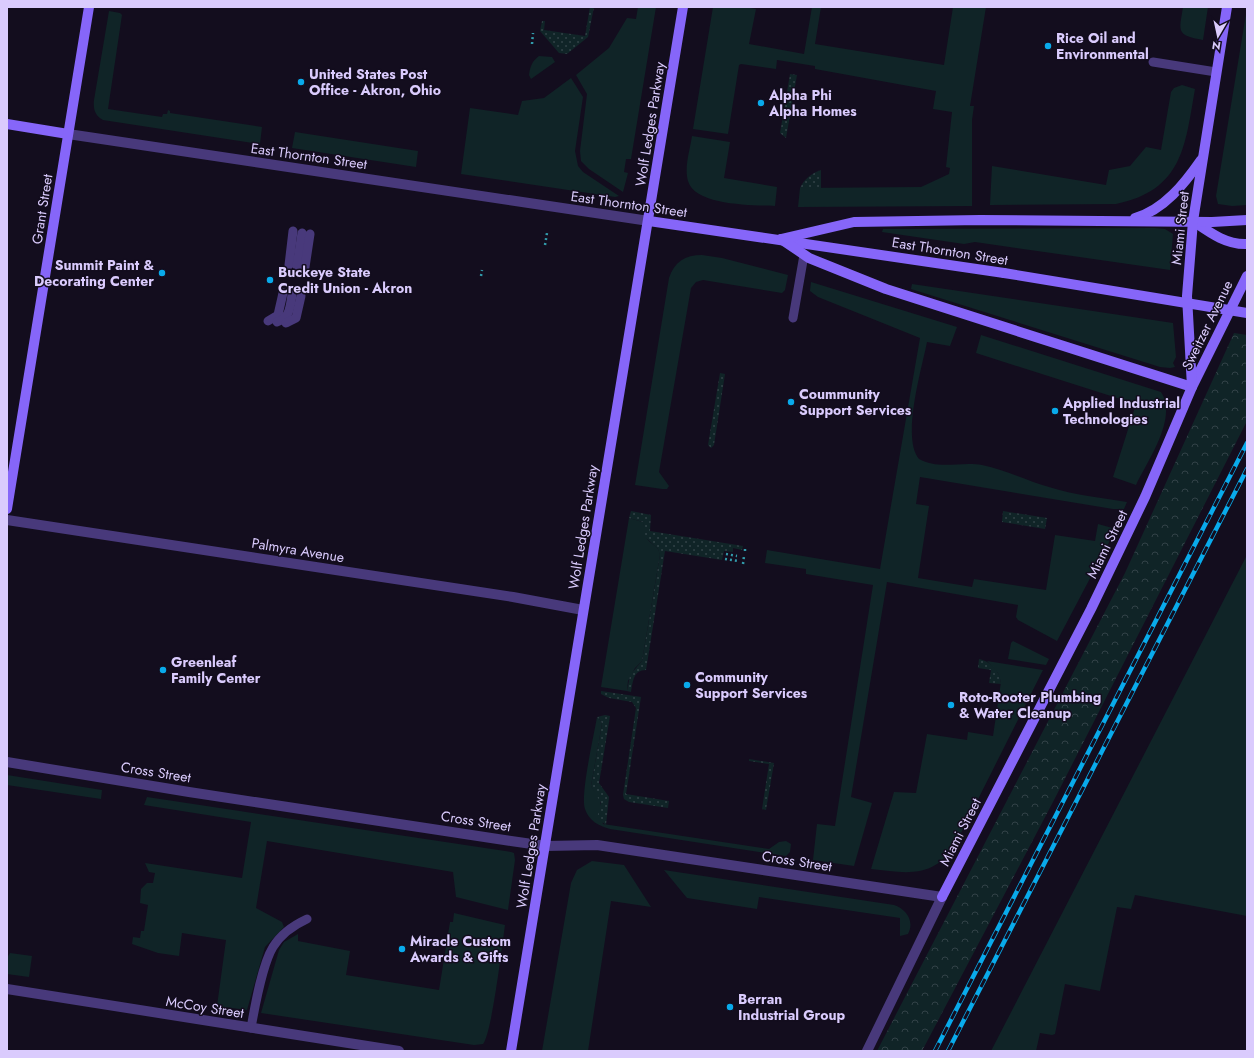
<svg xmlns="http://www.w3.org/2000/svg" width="1254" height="1058" font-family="Jost,sans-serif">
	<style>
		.grass { fill: #102427 }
		.forest { fill: url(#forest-crowns) }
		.garden { fill: url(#garden-dots) }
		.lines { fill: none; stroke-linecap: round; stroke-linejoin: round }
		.path { stroke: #329bab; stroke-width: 2.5; stroke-dasharray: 2 3; stroke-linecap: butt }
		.lane { stroke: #48397b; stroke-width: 9 }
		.street { stroke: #48397b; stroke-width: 10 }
		.secondary { stroke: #8666f9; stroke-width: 10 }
		.rail-casing { stroke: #09aaeb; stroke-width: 4.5 }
		.rail { stroke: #130d1e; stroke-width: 3; stroke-dasharray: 9; stroke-linecap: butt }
		.secondary-bridge { stroke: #8666f9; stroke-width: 10 }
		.poi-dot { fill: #09aaeb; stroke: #130d1e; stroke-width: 1.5 }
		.labels { text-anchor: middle; stroke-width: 3; stroke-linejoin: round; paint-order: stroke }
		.poi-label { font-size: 14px; font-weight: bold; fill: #dacbfd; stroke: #130d1e; text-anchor: start }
		.street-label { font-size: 14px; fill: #dacbfd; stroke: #130d1e }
	</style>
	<defs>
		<pattern id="forest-crowns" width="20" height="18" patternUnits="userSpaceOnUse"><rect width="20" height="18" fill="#102427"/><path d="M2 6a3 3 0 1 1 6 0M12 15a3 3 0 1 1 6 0" fill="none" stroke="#324247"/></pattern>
		<pattern id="garden-dots" width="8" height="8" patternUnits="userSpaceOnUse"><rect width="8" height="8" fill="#102427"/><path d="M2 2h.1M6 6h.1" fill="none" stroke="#324247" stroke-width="1.8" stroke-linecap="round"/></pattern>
	</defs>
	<rect width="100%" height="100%" fill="#130d1e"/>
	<g class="grass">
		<path d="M 638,7 L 656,7 L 631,159 L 626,159 L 624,172 L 628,173 L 623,192 L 589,169 L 581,161 L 580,151 L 587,94 L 576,75 L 609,48 L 627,18 L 636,19 Z"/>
		<path d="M 713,7 L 744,7 L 756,9 L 749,44 L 804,54 L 812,7 L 821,7 L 815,44 L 944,65 L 953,7 L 986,7 L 970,106 L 974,106 L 972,120 L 972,206 L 798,207 L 800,188 L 921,187 L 949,174 L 950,168 L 946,167 L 952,112 L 933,109 L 936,91 L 815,69 L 815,66 L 777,60 L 776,69 L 741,64 L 739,65 L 728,134 L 693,129 Z"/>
		<path d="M 1183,7 L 1208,7 L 1203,40 C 1176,35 1179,32 1183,7 Z"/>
		<path d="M 1247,8 L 1247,205 L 1232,206 L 1218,204 L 1216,196 Z"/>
		<path d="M 109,11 L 120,13 L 122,15 L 108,109 L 162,117 L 163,114 L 167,114 L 168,110 L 170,111 L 170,113 L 262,127 L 260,144 L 103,120 C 95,116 93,109 94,100 Z"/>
		<path d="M 539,56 L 552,57 L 555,62 L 531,79 L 529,75 C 530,67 532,61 539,56 Z"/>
		<path d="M 571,78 L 583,97 L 575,151 L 578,166 L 583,172 L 619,196 L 615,197 L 461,174 L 470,108 L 518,115 L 522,101 L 544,98 Z"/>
		<path d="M 1182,85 L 1195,89 C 1185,146 1183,190 1116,204 L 990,205 L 992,166 L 1106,185 L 1109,170 L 1130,166 L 1146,147 L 1161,150 L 1171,92 L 1174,88 Z"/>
		<path d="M 295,132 L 418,151 L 416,167 L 292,148 Z"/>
		<path d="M 692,136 L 730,142 L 724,178 L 777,187 L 775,206 C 753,205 695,206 688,181 C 684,167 690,150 692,136 Z"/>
		<path d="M 1155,228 L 1165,229 L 1173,234 L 1170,270 L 975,242 L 964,244 L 882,232 L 883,229 Z"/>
		<path d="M 702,255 L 722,258 L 788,275 L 785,290 L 782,293 L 703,280 L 696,282 L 691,288 L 659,472 L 669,486 L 667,489 L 662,489 L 635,485 L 669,278 C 674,262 685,255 702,255 Z"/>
		<path d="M 811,282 L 957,327 L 950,346 L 927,342 C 922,368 901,438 919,459 C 938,470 962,461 982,465 C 1006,470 1027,481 1049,487 C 1074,495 1102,498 1127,502 L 1124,509 L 1113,509 L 920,477 L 916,504 L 929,506 L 918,578 L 972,587 L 974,579 L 1046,590 L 1055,535 L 1095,541 L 1098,524 L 1116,529 L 1057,641 L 1018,620 L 1016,617 L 1018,605 L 887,582 L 851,797 L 872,803 L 854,866 L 813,860 L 817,824 L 835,826 L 873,585 L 806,574 L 806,569 L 765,563 L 767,550 L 880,569 L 920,338 L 818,297 L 810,291 Z"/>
		<path d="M 912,284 L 1173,323 L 1176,357 L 1173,363 L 1175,367 L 1170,368 L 1160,367 L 911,289 Z"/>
		<path d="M 981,335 L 1161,392 C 1178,418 1148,460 1136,485 L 1113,477 L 1136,404 L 976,353 Z"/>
		<path d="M 629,518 L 643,522 C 645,528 643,534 648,540 C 653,546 659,546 660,555 L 642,661 L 635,668 L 628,681 L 627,691 L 601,687 Z"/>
		<path d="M 1247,555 L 1247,916 L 1135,895 L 1131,909 L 1117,907 L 1100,991 L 1065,984 L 1055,1034 L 1052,1035 L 1040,1033 L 1036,1051 L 991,1051 Z"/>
		<path d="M 1013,641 L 1049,659 L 1046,665 L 1008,659 L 1011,643 Z"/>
		<path d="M 987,661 L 1043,670 L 955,845 C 933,879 906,873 871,869 L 894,792 L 916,793 L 927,734 L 967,740 L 968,732 L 993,736 L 1001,682 L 998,673 Z"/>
		<path d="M 597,717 L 601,721 L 602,724 L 591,786 L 600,799 L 603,824 L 769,849 L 779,842 L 786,841 L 791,844 L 790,852 L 786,856 L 610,829 C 599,826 589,821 585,809 C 580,795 594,735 597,717 Z"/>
		<path d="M 7,775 L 102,790 L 101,799 L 7,785 Z"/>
		<path d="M 147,797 L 511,852 L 514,853 L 515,860 L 508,910 L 456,897 L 453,872 L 267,841 L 256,908 L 282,922 L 284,927 L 265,947 L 247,1010 L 217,1006 L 226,940 L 182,933 L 179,956 L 158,953 L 132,944 L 133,937 L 140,938 L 141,931 L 144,931 L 148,905 L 140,903 L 141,889 L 147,883 L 153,883 L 155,873 L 149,872 L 145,863 L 242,878 L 251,822 L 144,805 Z"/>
		<path d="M 592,861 L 624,865 L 651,907 L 611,901 L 588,1051 L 542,1051 L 571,883 L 577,870 Z"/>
		<path d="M 664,870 L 894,905 C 906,909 915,921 908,934 L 900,936 L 900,918 L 759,897 L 757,909 L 687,898 Z"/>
		<path d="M 454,913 L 505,925 C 502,946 492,1033 483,1044 L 474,1045 L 261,1013 L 279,950 L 284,942 L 298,934 L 298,941 L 350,951 L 346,975 L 439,990 L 450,922 L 453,922 Z"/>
		<path d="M 10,953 L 32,956 L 29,977 L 7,974 L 7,958 Z"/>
	</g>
	<path class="forest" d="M 1234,333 L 1247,335 L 1247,421 L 1054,800 L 922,1051 L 877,1051 L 1125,573 Z"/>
	<g class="garden">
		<path d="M 590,7 L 594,7 L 588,37 L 567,54 L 559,53 L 540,31 L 542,21 L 545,21 L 544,30 L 585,36 Z"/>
		<path d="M 790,74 L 797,75 L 786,138 L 780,133 Z"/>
		<path d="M 821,170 L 821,188 L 800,188 C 804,179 812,173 821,170 Z"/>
		<path d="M 720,373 L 725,374 L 714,445 L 711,448 L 708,445 Z"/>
		<path d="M 631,511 L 651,515 L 650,531 L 743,546 L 742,550 L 733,548 L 733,552 L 724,551 L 722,560 L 665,551 L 646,670 C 633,670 633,682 631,692 L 627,691 L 630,675 L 642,661 L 660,555 L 658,549 L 644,536 L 643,522 L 629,518 Z"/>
		<path d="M 1003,511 L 1047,518 L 1045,529 L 1002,522 Z"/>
		<path d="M 979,659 C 990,661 1001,672 1001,684 L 989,683 L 991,670 L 978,668 Z"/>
		<path d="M 601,691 L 641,697 L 626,794 L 669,801 L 668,808 L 629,802 L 624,799 L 623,795 L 636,708 L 632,702 L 609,698 L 601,694 Z"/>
		<path d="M 605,715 L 610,716 L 599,783 L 609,797 L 606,825 L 597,818 L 601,803 L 591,786 L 602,724 L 601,721 L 597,717 Z"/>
		<path d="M 749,759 L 774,763 L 766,810 L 762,809 L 769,764 L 749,761 Z"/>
	</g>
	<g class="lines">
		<g class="path">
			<path d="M 532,44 L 533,33"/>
			<path d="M 545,245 L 547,233"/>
			<path d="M 481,276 L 482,270"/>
			<path d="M 745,551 L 745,547"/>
			<path d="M 726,554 L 737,556"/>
			<path d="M 725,559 L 738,561"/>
			<path d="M 743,564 L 744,556"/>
		</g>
		<g class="lane">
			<path d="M 1153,62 L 1216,72"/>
			<path d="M 289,265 L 293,231"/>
			<path d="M 297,266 L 302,233"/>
			<path d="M 305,267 L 310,234"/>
			<path d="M 793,318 L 804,255"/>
			<path d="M 268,321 L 278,315 L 283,293"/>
			<path d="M 277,322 C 290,318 290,307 292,295"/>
			<path d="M 286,323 L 296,318 L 301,296"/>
			<path d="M 251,1028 C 255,1006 262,965 273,947 C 281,934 294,925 307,919"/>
		</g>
		<g class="street">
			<path d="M 68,134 L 649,221"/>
			<path d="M 7,520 L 513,597 L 583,610"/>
			<path d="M 7,762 L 189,792 L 511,841 L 546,846 L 597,845 L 942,897 L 867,1051"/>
			<path d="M 7,989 L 399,1051"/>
		</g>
		<g class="secondary">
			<path d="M 7,124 L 68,134"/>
			<path d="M 1135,218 C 1164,210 1185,183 1201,160"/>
			<path d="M 649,221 L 1004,273"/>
			<path d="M 1193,221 C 1209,232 1226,245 1247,244"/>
			<path d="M 781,239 L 809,258 L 886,289 L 1192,387 L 1247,276"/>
			<path d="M 781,239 L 854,222 L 980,220 L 1212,222 L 1247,220"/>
			<path d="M 7,509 L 89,7"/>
			<path d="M 942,897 L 1091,609 L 1145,497 L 1192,387 L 1187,296 L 1193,221 L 1227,7"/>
			<path d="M 511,1051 L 683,7"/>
		</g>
		<defs>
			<g id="rail">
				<path d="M 935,1051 L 1247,443"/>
				<path d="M 948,1051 L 1247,469"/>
			</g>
		</defs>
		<use href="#rail" class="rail-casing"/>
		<use href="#rail" class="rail"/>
		<path class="secondary-bridge" d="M 1004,273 L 1247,313"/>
	</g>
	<g class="poi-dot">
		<circle cx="1048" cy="46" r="4"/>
		<circle cx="301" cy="82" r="4"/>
		<circle cx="761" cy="103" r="4"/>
		<circle cx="162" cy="273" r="4"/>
		<circle cx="270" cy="280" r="4"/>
		<circle cx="791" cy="402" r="4"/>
		<circle cx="1055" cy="411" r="4"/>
		<circle cx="163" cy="670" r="4"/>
		<circle cx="687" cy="685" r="4"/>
		<circle cx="951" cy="705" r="4"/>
		<circle cx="402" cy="949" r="4"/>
		<circle cx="730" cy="1007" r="4"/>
	</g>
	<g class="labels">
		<g class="poi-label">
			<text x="1056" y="43">Rice Oil and<tspan x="1056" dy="16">Environmental</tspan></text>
			<text x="309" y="79">United States Post<tspan x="309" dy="16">Office - Akron, Ohio</tspan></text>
			<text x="769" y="100">Alpha Phi<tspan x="769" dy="16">Alpha Homes</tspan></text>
			<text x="154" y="270" text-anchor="end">Summit Paint &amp;<tspan x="154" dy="16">Decorating Center</tspan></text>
			<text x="278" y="277">Buckeye State<tspan x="278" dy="16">Credit Union - Akron</tspan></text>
			<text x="799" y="399">Coummunity<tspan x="799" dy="16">Support Services</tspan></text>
			<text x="1063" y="408">Applied Industrial<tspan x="1063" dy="16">Technologies</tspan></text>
			<text x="171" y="667">Greenleaf<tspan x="171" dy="16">Family Center</tspan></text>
			<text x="695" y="682">Community<tspan x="695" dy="16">Support Services</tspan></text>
			<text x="959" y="702">Roto-Rooter Plumbing<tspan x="959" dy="16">&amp; Water Cleanup</tspan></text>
			<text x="410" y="946">Miracle Custom<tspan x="410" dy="16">Awards &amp; Gifts</tspan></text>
			<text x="738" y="1004">Berran<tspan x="738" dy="16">Industrial Group</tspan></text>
		</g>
		<g class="street-label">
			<text transform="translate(650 124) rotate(-81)" y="5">Wolf Ledges Parkway</text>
			<text transform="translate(309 156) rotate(8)" y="5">East Thornton Street</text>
			<text transform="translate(629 204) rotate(8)" y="5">East Thornton Street</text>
			<text transform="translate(42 209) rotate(-81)" y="5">Grant Street</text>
			<text transform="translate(1180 228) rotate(-84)" y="5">Miami Street</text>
			<text transform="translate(950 251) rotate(9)" y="5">East Thornton Street</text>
			<text transform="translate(1207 325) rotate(-64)" y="5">Sweitzer Avenue</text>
			<text transform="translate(583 527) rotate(-81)" y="5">Wolf Ledges Parkway</text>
			<text transform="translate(1107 544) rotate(-64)" y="5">Miami Street</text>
			<text transform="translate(298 550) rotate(9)" y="5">Palmyra Avenue</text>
			<text transform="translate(156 772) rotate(9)" y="5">Cross Street</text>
			<text transform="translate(476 821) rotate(9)" y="5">Cross Street</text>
			<text transform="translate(960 832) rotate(-63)" y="5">Miami Street</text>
			<text transform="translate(531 846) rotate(-81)" y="5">Wolf Ledges Parkway</text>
			<text transform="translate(797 861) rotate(9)" y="5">Cross Street</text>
			<text transform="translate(205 1007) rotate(9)" y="5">McCoy Street</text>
		</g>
	</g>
	<rect width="1254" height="1058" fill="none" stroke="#dacbfd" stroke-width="16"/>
	<g transform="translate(1218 36) rotate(189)" stroke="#130d1e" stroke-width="3" paint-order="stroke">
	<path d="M0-3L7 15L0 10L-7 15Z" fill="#dacbfd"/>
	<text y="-6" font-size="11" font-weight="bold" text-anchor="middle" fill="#dacbfd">N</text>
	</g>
</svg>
